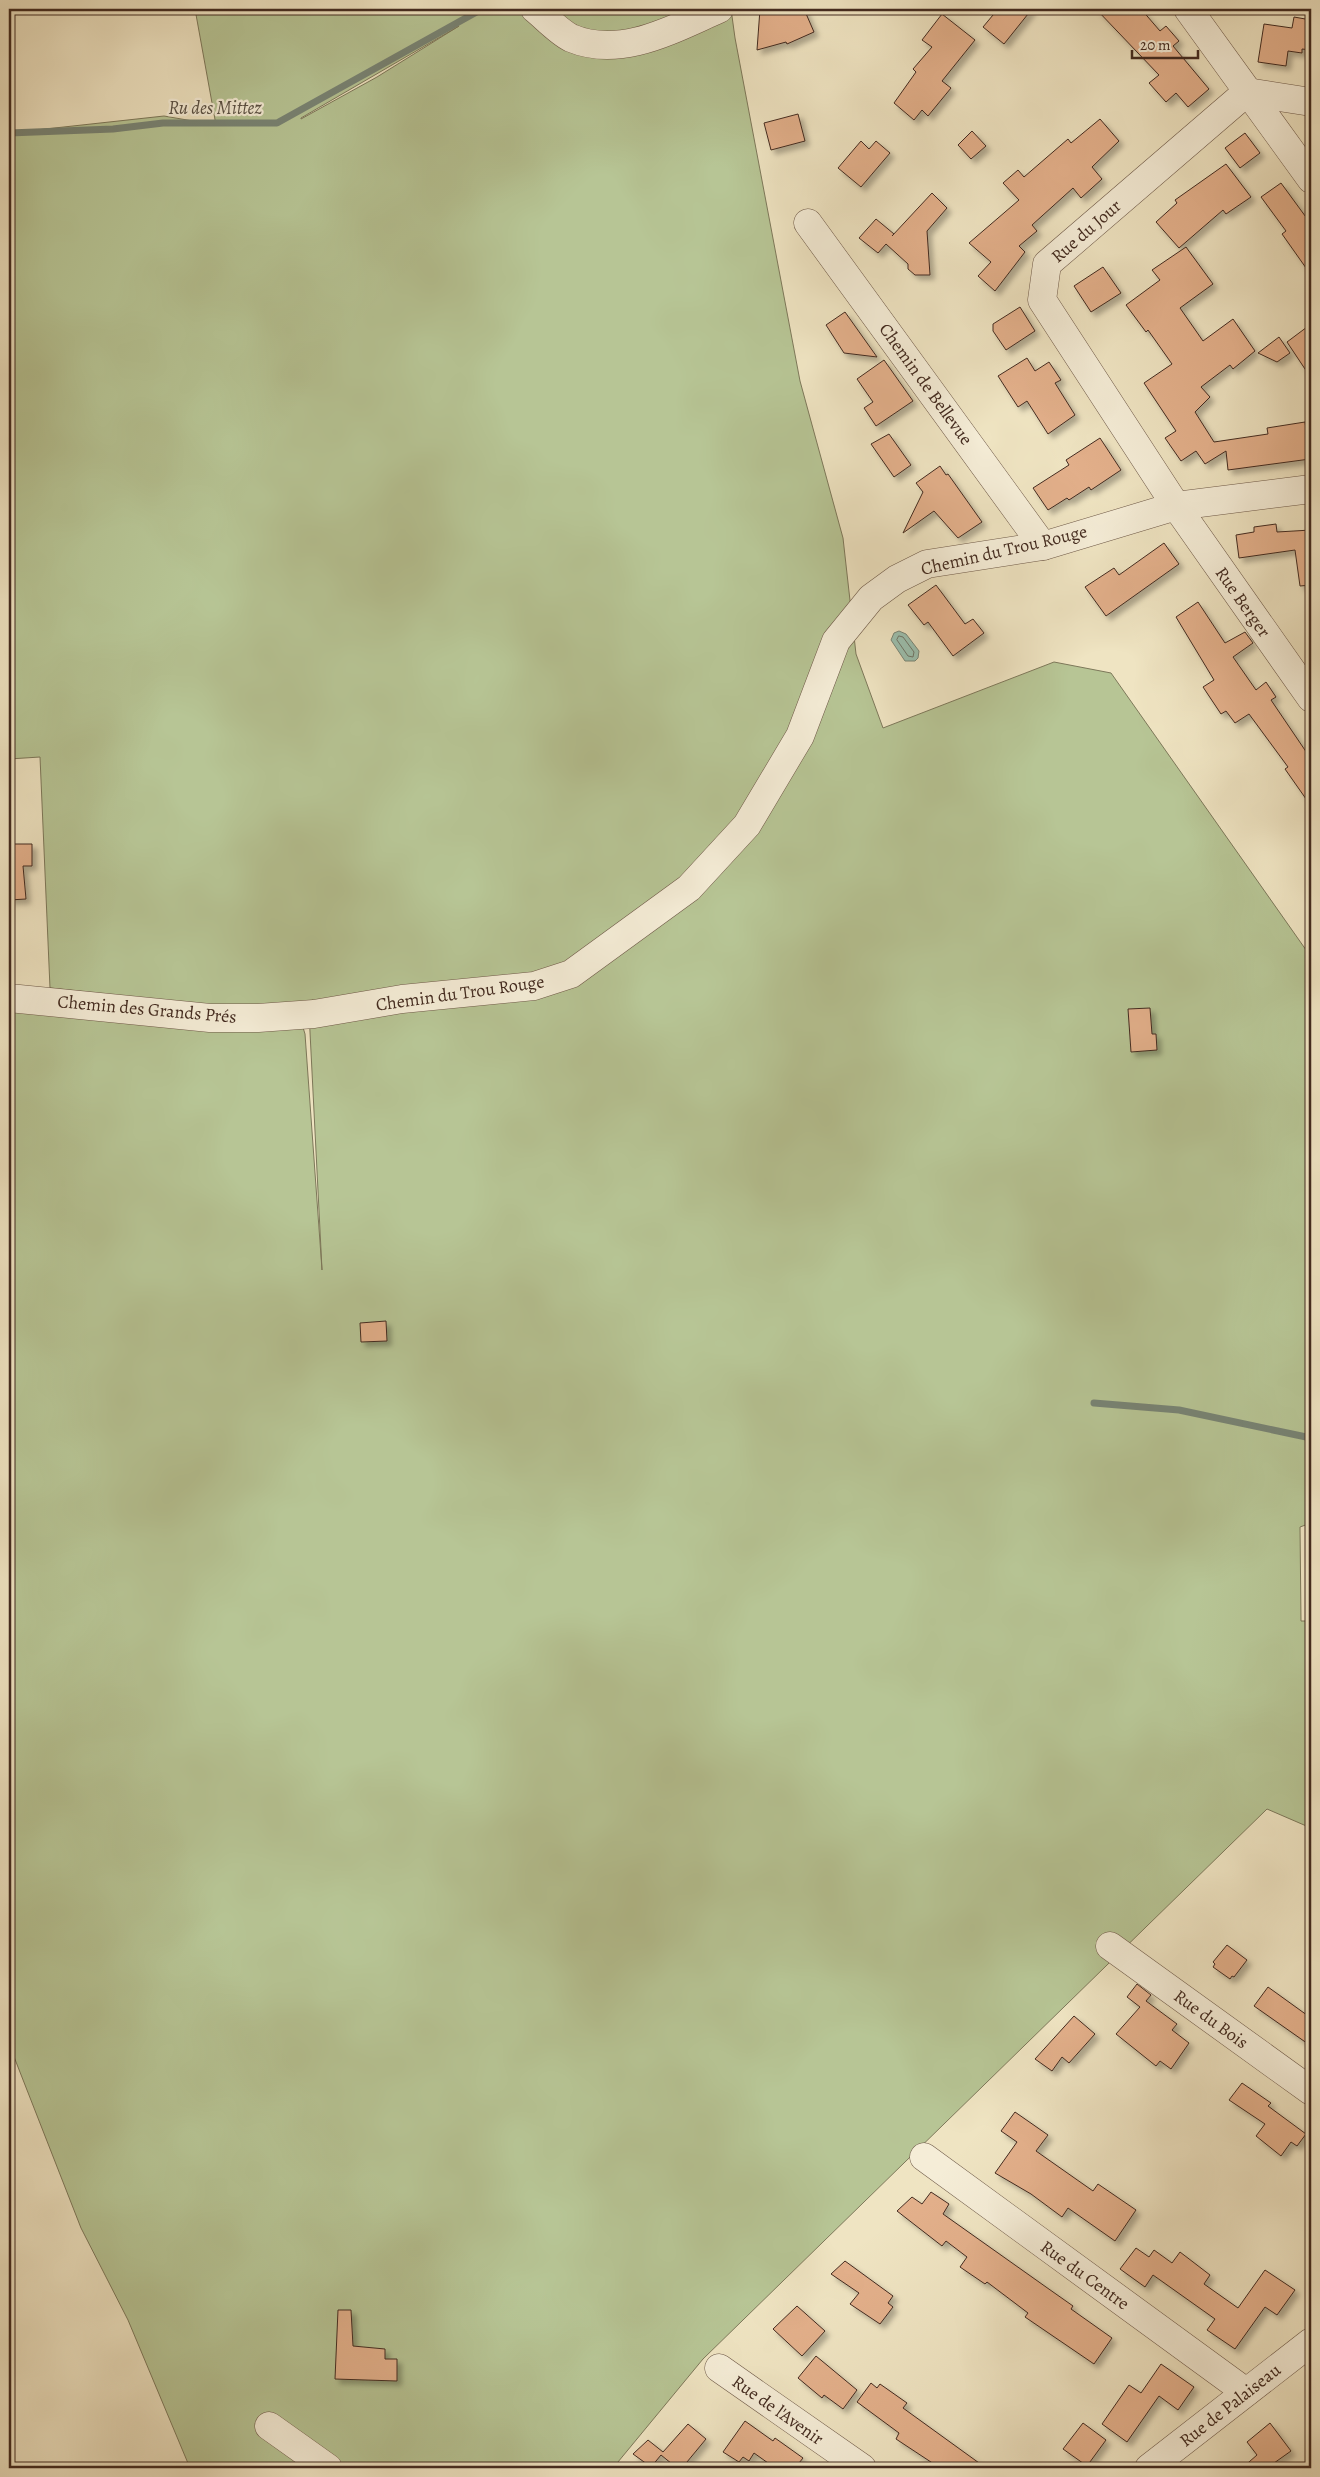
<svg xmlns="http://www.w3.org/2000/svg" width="1320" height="2477" font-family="Alegreya,serif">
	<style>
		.green { fill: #b7c595; stroke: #7d785a; fill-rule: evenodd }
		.water { fill: #9bbfae; stroke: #788475 }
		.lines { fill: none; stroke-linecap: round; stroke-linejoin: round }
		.shore { stroke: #6f7567; stroke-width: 1 }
		.stream { stroke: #788475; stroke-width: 7 }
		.building { fill: #e3b08b; stroke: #432b20; filter: url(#shadow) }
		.minor-casing { stroke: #6e5948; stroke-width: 29 }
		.minor { stroke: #f5edd7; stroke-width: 28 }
		.labels { text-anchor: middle; stroke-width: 4.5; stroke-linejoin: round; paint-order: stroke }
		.street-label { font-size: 18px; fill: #432b20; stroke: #f5edd7 }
		.water-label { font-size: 19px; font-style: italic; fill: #595044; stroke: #f5edd7 }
	</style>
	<defs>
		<filter id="shadow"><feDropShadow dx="4.5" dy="4.5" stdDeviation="2.5" flood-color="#0004"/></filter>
	</defs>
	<rect width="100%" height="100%" fill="#efe4c2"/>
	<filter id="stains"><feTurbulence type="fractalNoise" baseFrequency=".004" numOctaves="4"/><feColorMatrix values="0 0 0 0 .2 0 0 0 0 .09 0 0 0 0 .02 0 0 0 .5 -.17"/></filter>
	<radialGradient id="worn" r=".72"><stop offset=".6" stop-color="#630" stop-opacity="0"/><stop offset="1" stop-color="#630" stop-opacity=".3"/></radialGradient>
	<path class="green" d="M 195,9 L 556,9 L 544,31 L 547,33 L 559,9 L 731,9 L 735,38 L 800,381 L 843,538 L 856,654 L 883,728 L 1054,662 L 1111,673 L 1311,957 L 1311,1523 L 1300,1527 L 1301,1621 L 1311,1621 L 1311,1828 L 1267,1809 L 703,2359 L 613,2468 L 190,2468 L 128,2320 L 81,2228 L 9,2044 L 9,1001 L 301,1021 L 305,1034 L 322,1270 L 309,1012 L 260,1011 L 50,988 L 40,757 L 9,759 L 9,133 L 164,116 L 216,125 ZM 459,26 L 377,77 L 301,119 L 301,118 Z"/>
	<path class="water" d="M 899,631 L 906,634 L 919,651 L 918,658 L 915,661 L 905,661 L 891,640 L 894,633 Z"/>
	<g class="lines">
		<path class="shore" d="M 899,636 L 903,637 L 914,652 L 913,657 L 908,656 L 897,640 Z"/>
		<g class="stream">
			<path d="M 9,133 L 113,129 L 163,123 L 277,123 L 482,9"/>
			<path d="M 1094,1403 L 1179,1410 L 1311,1438"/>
		</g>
	</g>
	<g class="building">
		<path d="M 760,9 L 804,9 L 814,32 L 787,44 L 786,42 L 757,50 Z"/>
		<path d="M 998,9 L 1032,9 L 1004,44 L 983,27 Z"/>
		<path d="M 1096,9 L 1141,9 L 1160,31 L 1166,26 L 1179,41 L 1173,46 L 1209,89 L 1188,107 L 1176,93 L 1166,102 L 1149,83 L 1159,75 Z"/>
		<path d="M 942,14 L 975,40 L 942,81 L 951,88 L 928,116 L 922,110 L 914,120 L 894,103 L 916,72 L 913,69 L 932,47 L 922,40 Z"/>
		<path d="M 1294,17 L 1311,20 L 1311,50 L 1302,49 L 1302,53 L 1288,51 L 1286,66 L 1258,62 L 1264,24 L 1292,28 Z"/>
		<path d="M 798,114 L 805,141 L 771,150 L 764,123 Z"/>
		<path d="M 1100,119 L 1119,141 L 1092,167 L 1102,179 L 1081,198 L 1073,188 L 1032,225 L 1037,231 L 1019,246 L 1025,252 L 995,291 L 978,276 L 991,262 L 969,243 L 1019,200 L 1003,183 L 1018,170 L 1024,177 L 1068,139 L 1071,143 Z"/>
		<path d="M 972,131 L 986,146 L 971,159 L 958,145 Z"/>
		<path d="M 1245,133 L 1260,153 L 1240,168 L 1225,148 Z"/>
		<path d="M 861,141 L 869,149 L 876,141 L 890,153 L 861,187 L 838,168 Z"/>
		<path d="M 1226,164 L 1251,197 L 1226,214 L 1223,210 L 1179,248 L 1156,222 L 1177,203 L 1175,200 Z"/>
		<path d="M 1281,183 L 1311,224 L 1311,275 L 1282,234 L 1286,231 L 1261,197 Z"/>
		<path d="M 932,193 L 947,208 L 927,231 L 930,275 L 915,275 L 908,269 L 908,264 L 886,244 L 878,253 L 859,238 L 876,219 L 894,234 L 892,236 Z"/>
		<path d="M 1186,247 L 1213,284 L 1180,308 L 1203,341 L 1233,319 L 1255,351 L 1233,369 L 1230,365 L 1201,387 L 1210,397 L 1195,412 L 1214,442 L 1268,434 L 1267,428 L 1305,422 L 1310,459 L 1228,470 L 1226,451 L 1205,464 L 1196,451 L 1181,461 L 1165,438 L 1176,431 L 1144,383 L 1172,364 L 1148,330 L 1146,332 L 1126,305 L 1160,280 L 1152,270 Z"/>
		<path d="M 1103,267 L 1121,293 L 1091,312 L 1074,286 Z"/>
		<path d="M 1020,307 L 1035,331 L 1006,350 L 993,331 L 993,324 Z"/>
		<path d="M 845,312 L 877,357 L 844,353 L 826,325 Z"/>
		<path d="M 1311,324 L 1311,378 L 1287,342 Z"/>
		<path d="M 1279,337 L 1290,353 L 1277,362 L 1258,353 Z"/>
		<path d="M 1027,358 L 1035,371 L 1049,362 L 1061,380 L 1055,383 L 1075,415 L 1048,434 L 1027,401 L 1018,407 L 998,376 Z"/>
		<path d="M 884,360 L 913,401 L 876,426 L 864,408 L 873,402 L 857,379 Z"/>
		<path d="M 889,434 L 911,465 L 894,477 L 871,444 Z"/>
		<path d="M 1100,438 L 1121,470 L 1091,490 L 1089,487 L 1069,500 L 1067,498 L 1048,510 L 1033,488 L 1069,465 L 1066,460 Z"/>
		<path d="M 940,466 L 946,475 L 948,474 L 982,522 L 958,538 L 934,511 L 903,533 L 923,492 L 916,483 Z"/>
		<path d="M 1276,524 L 1277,532 L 1311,530 L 1311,585 L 1300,586 L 1295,550 L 1239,558 L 1236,535 L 1254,532 L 1254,527 Z"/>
		<path d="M 1164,543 L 1179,564 L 1106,616 L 1085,587 L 1114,568 L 1119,575 Z"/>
		<path d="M 936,585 L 965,624 L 973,619 L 984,633 L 953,656 L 928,622 L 924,625 L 908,605 Z"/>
		<path d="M 1198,602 L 1225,643 L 1245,632 L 1253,643 L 1233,657 L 1256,690 L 1266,682 L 1276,697 L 1271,700 L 1311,759 L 1311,806 L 1285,769 L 1288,767 L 1249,714 L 1235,723 L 1226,711 L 1221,714 L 1203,687 L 1214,680 L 1176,617 Z"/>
		<path d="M 9,844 L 32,844 L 32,866 L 23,866 L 26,899 L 9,900 Z"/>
		<path d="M 1150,1008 L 1152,1034 L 1156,1034 L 1157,1050 L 1131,1052 L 1128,1009 Z"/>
		<path d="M 386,1321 L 387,1341 L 361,1342 L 360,1323 Z"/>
		<path d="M 1227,1945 L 1247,1960 L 1234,1977 L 1232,1976 L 1230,1979 L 1213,1967 L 1215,1964 L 1213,1962 Z"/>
		<path d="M 1137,1984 L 1151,1995 L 1146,2001 L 1177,2024 L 1172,2030 L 1189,2043 L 1171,2069 L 1160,2061 L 1156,2066 L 1116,2034 L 1140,2007 L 1127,1997 Z"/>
		<path d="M 1268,1987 L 1311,2018 L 1311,2046 L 1254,2006 Z"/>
		<path d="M 1074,2016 L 1095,2034 L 1069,2063 L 1062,2057 L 1052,2071 L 1035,2059 Z"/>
		<path d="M 1242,2083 L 1271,2103 L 1268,2106 L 1306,2134 L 1297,2146 L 1291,2142 L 1281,2156 L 1256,2136 L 1265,2124 L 1229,2100 Z"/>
		<path d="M 1015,2112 L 1048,2135 L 1036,2151 L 1093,2191 L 1098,2184 L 1136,2210 L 1115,2241 L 1068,2208 L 1062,2217 L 1031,2194 L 995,2173 L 1017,2142 L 1001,2131 Z"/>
		<path d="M 931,2192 L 949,2204 L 943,2214 L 1046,2287 L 1073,2306 L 1071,2309 L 1112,2338 L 1094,2364 L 1025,2317 L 1028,2313 L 987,2282 L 985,2284 L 960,2267 L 967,2257 L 946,2241 L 942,2246 L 897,2211 L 912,2197 L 922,2204 Z"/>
		<path d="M 1136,2248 L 1149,2257 L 1154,2250 L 1172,2263 L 1180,2252 L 1210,2275 L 1204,2284 L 1238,2308 L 1265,2270 L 1295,2290 L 1277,2315 L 1265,2307 L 1235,2349 L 1207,2330 L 1215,2319 L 1153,2275 L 1145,2287 L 1120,2269 Z"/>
		<path d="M 845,2261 L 893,2296 L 888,2303 L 893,2307 L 880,2324 L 850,2304 L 859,2293 L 831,2274 Z"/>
		<path d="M 797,2306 L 825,2331 L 802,2356 L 773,2329 Z"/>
		<path d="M 338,2310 L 351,2310 L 353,2346 L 385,2349 L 385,2359 L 397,2359 L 397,2381 L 335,2379 Z"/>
		<path d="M 816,2356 L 857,2390 L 843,2409 L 824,2395 L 822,2398 L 798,2378 Z"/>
		<path d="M 1161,2364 L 1194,2387 L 1178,2410 L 1159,2396 L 1127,2442 L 1102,2424 L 1129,2385 L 1141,2393 Z"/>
		<path d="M 871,2383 L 877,2388 L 880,2384 L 907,2403 L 903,2408 L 986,2468 L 940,2468 L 896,2439 L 899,2433 L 857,2402 Z"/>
		<path d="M 745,2421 L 773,2441 L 775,2438 L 803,2458 L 795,2468 L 775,2468 L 754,2453 L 749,2461 L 743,2457 L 739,2462 L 723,2452 Z"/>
		<path d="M 1083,2423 L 1106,2440 L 1087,2466 L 1063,2449 Z"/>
		<path d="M 1270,2423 L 1291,2451 L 1267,2468 L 1242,2468 L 1257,2455 L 1247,2442 Z"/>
		<path d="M 688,2424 L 706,2439 L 682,2468 L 677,2468 L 661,2455 L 651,2467 L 633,2454 L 648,2440 L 663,2452 Z"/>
	</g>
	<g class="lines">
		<defs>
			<g id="minor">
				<path d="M 535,9 C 546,18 559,32 571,38 C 621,59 673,29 719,9"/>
				<path d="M 1188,9 L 1311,179"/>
				<path d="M 1311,102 L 1247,92 L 1047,264 L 1042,300 L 1176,506 L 1311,698"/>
				<path d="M 808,223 L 1043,546"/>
				<path d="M 9,998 L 210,1018 L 258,1018 L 314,1014 L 402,999 L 534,986 L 571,974 L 689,888 L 747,825 L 800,736 L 836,641 L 871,598 L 897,579 L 927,564 L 1043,546 L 1176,506 L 1311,489"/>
				<path d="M 1110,1946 L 1311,2091"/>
				<path d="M 924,2157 L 1246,2392"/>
				<path d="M 719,2368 L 862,2468"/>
				<path d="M 269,2426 L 328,2468"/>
				<path d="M 1149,2468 L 1311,2342"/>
			</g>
		</defs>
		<use href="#minor" class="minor-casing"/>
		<use href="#minor" class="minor"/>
	</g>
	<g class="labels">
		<g class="street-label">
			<text transform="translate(1086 231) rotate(-41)" y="6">Rue du Jour</text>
			<text transform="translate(926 384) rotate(54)" y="6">Chemin de Bellevue</text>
			<text transform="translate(1004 550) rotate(-13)" y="6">Chemin du Trou Rouge</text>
			<text transform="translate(1243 602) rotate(55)" y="6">Rue Berger</text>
			<text transform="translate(460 993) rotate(-8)" y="6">Chemin du Trou Rouge</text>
			<text transform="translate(147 1009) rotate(5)" y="6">Chemin des Grands Prés</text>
			<text transform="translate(1211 2019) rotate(36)" y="6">Rue du Bois</text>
			<text transform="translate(1085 2275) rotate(36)" y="6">Rue du Centre</text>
			<text transform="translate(1230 2405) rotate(-38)" y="6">Rue de Palaiseau</text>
			<text transform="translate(778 2410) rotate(35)" y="6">Rue de l'Avenir</text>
		</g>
		<g class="water-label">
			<text x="215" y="114">Ru des Mittez</text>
		</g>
	</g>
	<rect width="1320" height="2477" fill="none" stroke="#efe4c2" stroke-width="30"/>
	<rect x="10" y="10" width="1300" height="2457" fill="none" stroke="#432b20" stroke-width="2.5"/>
	<rect x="15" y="15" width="1290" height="2447" fill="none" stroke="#432b20"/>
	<path d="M1132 50v8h66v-8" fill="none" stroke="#432b20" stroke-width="2.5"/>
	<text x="1140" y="50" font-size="15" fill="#432b20" stroke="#f5edd7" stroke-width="4" paint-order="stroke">20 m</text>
	<rect width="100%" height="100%" filter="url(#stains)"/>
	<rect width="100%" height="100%" fill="url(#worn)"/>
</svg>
